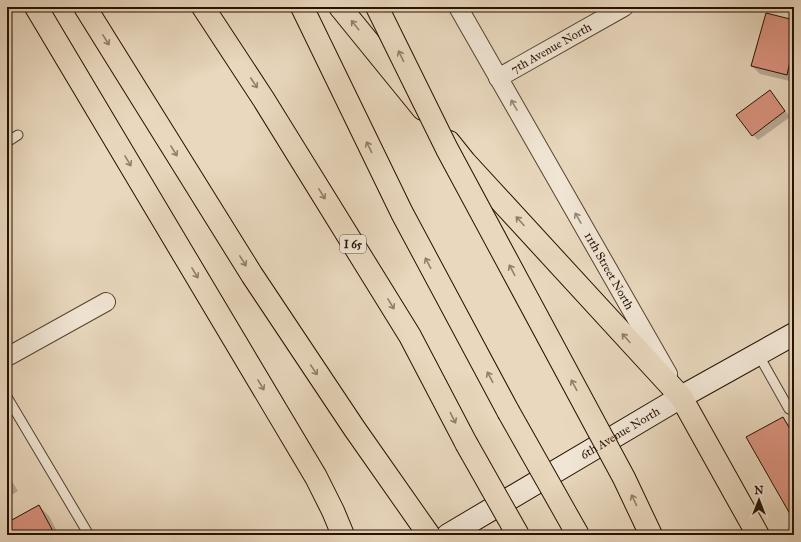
<svg xmlns="http://www.w3.org/2000/svg" width="801" height="542" font-family="'IM FELL Great Primer',serif">
	<style>
		.shadow { fill: #0003 }
		.building { fill: #dc9481; stroke: #261100 }
		.lines { fill: none; stroke-linecap: round; stroke-linejoin: round }
		.lane-casing { stroke: #574330; stroke-width: 11 }
		.street-casing { stroke: #574330; stroke-width: 20 }
		.secondary-casing { stroke: #261100; stroke-width: 24 }
		.primary-casing { stroke: #261100; stroke-width: 24 }
		.highway-casing { stroke: #261100; stroke-width: 24 }
		.lane { stroke: #f1e6d5; stroke-width: 9 }
		.street { stroke: #f1e6d5; stroke-width: 18 }
		.secondary { stroke: #f1e6d5; stroke-width: 22 }
		.primary { stroke: #e9d8be; stroke-width: 22 }
		.highway { stroke: #e9d8be; stroke-width: 22 }
		.highway-bridge-casing { stroke: #261100; stroke-width: 24; stroke-linecap: butt }
		.highway-bridge { stroke: #e9d8be; stroke-width: 22 }
		.oneway { stroke: #917e68 }
		.oneway2 { stroke: #968675 }
		.labels { text-anchor: middle; stroke-width: 3; stroke-linejoin: round; paint-order: stroke }
		.shield { fill: #f1e6d5; stroke: #635140; stroke-width: 1 }
		.shield-label { font-size: 11px; font-weight: bold; fill: #261100 }
		.street-label { font-size: 12px; fill: #261100; stroke: #f1e6d5 }
	</style>
	<rect width="100%" height="100%" fill="#e9d8be"/>
	<filter id="stains"><feTurbulence type="fractalNoise" baseFrequency=".005" numOctaves="4"/><feColorMatrix values="0 0 0 0 .2 0 0 0 0 .09 0 0 0 0 .02 0 0 0 .5 -.17"/></filter>
	<radialGradient id="worn" r=".72"><stop offset=".6" stop-color="#630" stop-opacity="0"/><stop offset="1" stop-color="#630" stop-opacity=".3"/></radialGradient>
	<g class="shadow">
		<path d="M 794,21 L 794,82 L 760,74 L 752,66 Z"/>
		<path d="M 775,97 L 790,117 L 758,140 L 753,135 Z"/>
		<path d="M 783,418 L 794,430 L 794,519 Z"/>
		<path d="M 7,474 L 18,491 L 7,498 Z"/>
		<path d="M 39,506 L 49,516 L 59,535 L 7,535 L 7,508 L 13,520 Z"/>
	</g>
	<g class="building">
		<path d="M 766,13 L 794,20 L 794,44 L 787,75 L 751,66 Z"/>
		<path d="M 770,90 L 785,111 L 752,136 L 736,115 Z"/>
		<path d="M 783,417 L 794,436 L 794,521 L 746,437 Z"/>
		<path d="M 39,505 L 55,535 L 7,535 L 7,516 L 10,521 Z"/>
		<path d="M 72,531 L 74,535 L 63,535 Z"/>
	</g>
	<g class="lines">
		<defs>
			<g id="lane">
				<path d="M 7,142 L 18,135"/>
				<path d="M 758,354 L 789,409"/>
				<path d="M 7,397 L 89,535"/>
			</g>
			<g id="street">
				<path id="s1" d="M 458,7 L 668,374"/>
				<path id="s2" d="M 498,78 L 624,7"/>
				<path d="M 7,357 L 106,302"/>
			</g>
			<g id="secondary">
				<path id="s3" d="M 448,535 L 681,397 L 794,334"/>
			</g>
			<path id="primary" d="M 681,397 L 758,535"/>
			<g id="highway">
				<path d="M 36,7 L 316,477 L 333,511 L 343,535"/>
				<path d="M 85,7 L 252,275 L 354,428 L 429,535"/>
				<path d="M 203,7 L 264,100 L 410,336 L 466,443"/>
				<path d="M 302,7 L 402,213 L 508,411"/>
				<path d="M 340,7 L 423,109"/>
				<path d="M 449,142 L 465,162 L 681,397"/>
			</g>
		</defs>
		<use href="#lane" class="lane-casing"/>
		<use href="#street" class="street-casing"/>
		<use href="#secondary" class="secondary-casing"/>
		<use href="#primary" class="primary-casing"/>
		<use href="#highway" class="highway-casing"/>
		<use href="#lane" class="lane"/>
		<use href="#street" class="street"/>
		<use href="#secondary" class="secondary"/>
		<use href="#primary" class="primary"/>
		<use href="#highway" class="highway"/>
		<defs>
			<g id="highway-bridge">
				<path d="M 377,7 L 447,149 L 624,478 L 651,535"/>
				<path d="M 508,411 L 578,535"/>
				<path d="M 466,443 L 518,535"/>
			</g>
		</defs>
		<use href="#highway-bridge" class="highway-bridge-casing"/>
		<use href="#highway-bridge" class="highway-bridge"/>
	</g>
	<defs><path id="oneway-shaft" d="M-6 0H5M1.5-3L5.5 0L1.5 3" fill="none" stroke-width="1.6" stroke-linecap="round" stroke-linejoin="round"/></defs>
	<g class="oneway">
		<use href="#oneway-shaft" transform="translate(355 25) rotate(-129)"/>
		<use href="#oneway-shaft" transform="translate(106 40) rotate(58)"/>
		<use href="#oneway-shaft" transform="translate(401 56) rotate(-116)"/>
		<use href="#oneway-shaft" transform="translate(254 83) rotate(57)"/>
		<use href="#oneway-shaft" transform="translate(369 147) rotate(-116)"/>
		<use href="#oneway-shaft" transform="translate(174 151) rotate(58)"/>
		<use href="#oneway-shaft" transform="translate(128 161) rotate(59)"/>
		<use href="#oneway-shaft" transform="translate(322 194) rotate(58)"/>
		<use href="#oneway-shaft" transform="translate(520 221) rotate(-132)"/>
		<use href="#oneway-shaft" transform="translate(243 261) rotate(58)"/>
		<use href="#oneway-shaft" transform="translate(428 263) rotate(-118)"/>
		<use href="#oneway-shaft" transform="translate(512 270) rotate(-118)"/>
		<use href="#oneway-shaft" transform="translate(195 273) rotate(59)"/>
		<use href="#oneway-shaft" transform="translate(391 304) rotate(58)"/>
		<use href="#oneway-shaft" transform="translate(626 338) rotate(-132)"/>
		<use href="#oneway-shaft" transform="translate(314 370) rotate(56)"/>
		<use href="#oneway-shaft" transform="translate(490 377) rotate(-118)"/>
		<use href="#oneway-shaft" transform="translate(261 385) rotate(59)"/>
		<use href="#oneway-shaft" transform="translate(574 385) rotate(-118)"/>
		<use href="#oneway-shaft" transform="translate(453 418) rotate(63)"/>
		<use href="#oneway-shaft" transform="translate(634 500) rotate(-115)"/>
	</g>
	<g class="oneway2">
		<use href="#oneway-shaft" transform="translate(514 105) rotate(-120)"/>
		<use href="#oneway-shaft" transform="translate(578 218) rotate(-120)"/>
	</g>
	<g class="labels">
		<rect class="shield" x="340" y="235" width="26" height="18" rx="3"/>
		<g class="shield-label">
			<text x="353" y="248">I 65</text>
		</g>
		<g class="street-label">
			<text dy="4" stroke="none"><textPath href="#s2" startOffset="61">7th Avenue North</textPath></text>
			<text dy="4" stroke="none"><textPath href="#s1" startOffset="304">11th Street North</textPath></text>
			<text dy="4" stroke="none"><textPath href="#s3" startOffset="200">6th Avenue North</textPath></text>
		</g>
	</g>
	<rect width="801" height="542" fill="none" stroke="#e9d8be" stroke-width="24"/>
	<rect x="8" y="8" width="785" height="526" fill="none" stroke="#261100" stroke-width="2"/>
	<rect x="12" y="12" width="777" height="518" fill="none" stroke="#261100"/>
	<g transform="translate(759 500)" stroke="#f1e6d5" stroke-width="3" paint-order="stroke">
	<path d="M0-3L7 15L0 10L-7 15Z" fill="#261100"/>
	<text y="-6" font-size="11" font-weight="bold" text-anchor="middle" fill="#261100">N</text>
	</g>
	<rect width="100%" height="100%" filter="url(#stains)"/>
	<rect width="100%" height="100%" fill="url(#worn)"/>
</svg>
